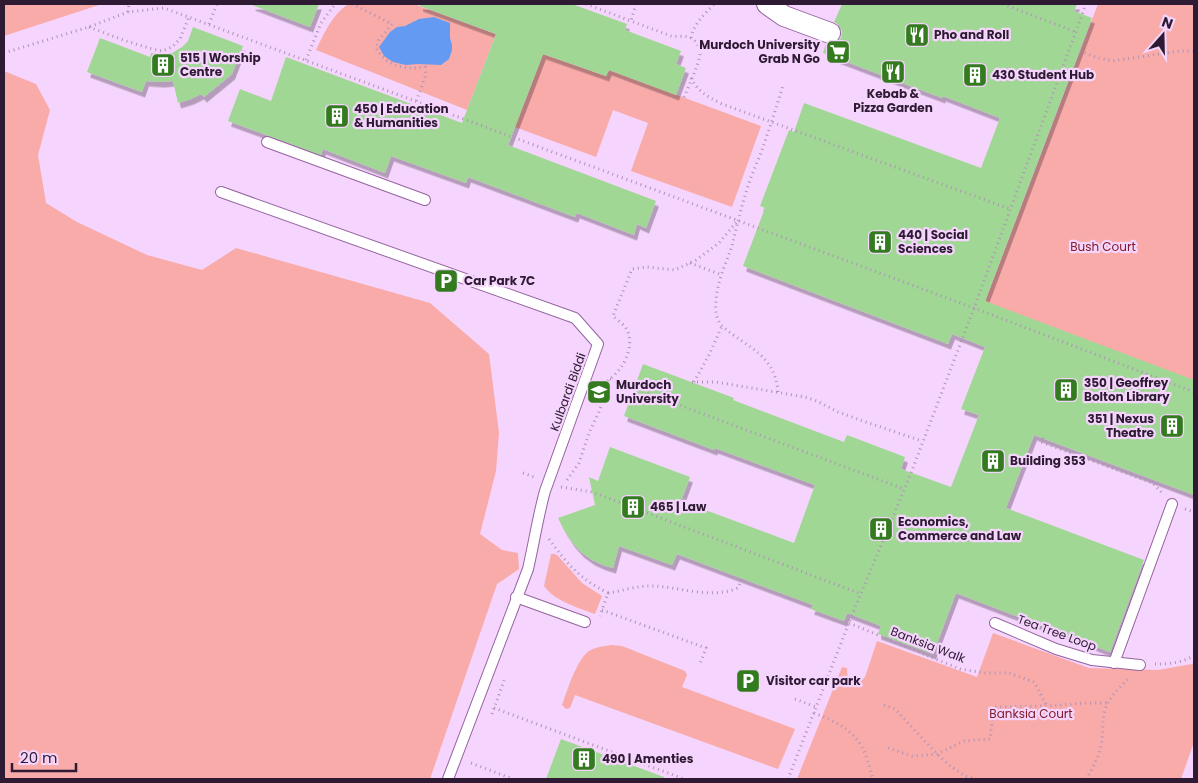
<svg xmlns="http://www.w3.org/2000/svg" width="1198" height="783" font-family="Poppins,sans-serif">
	<style>
		.green { fill: #f9abaa }
		.water { fill: #649af2 }
		.building { fill: #a1d795; filter: url(#shadow) }
		.lines { fill: none; stroke-linecap: round; stroke-linejoin: round }
		.lane-casing { stroke: #9563a0; stroke-width: 12 }
		.street-casing { stroke: #9563a0; stroke-width: 22 }
		.path { stroke: #ae93b5; stroke-width: 3; stroke-dasharray: 1 4; stroke-linecap: butt }
		.lane { stroke: #fff; stroke-width: 10 }
		.street { stroke: #fff; stroke-width: 20 }
		.labels { text-anchor: middle; stroke-width: 4.5; stroke-linejoin: round; paint-order: stroke }
		.poi-label { font-size: 12px; font-weight: bold; fill: #2e1a33; stroke: #f5d5fd; text-anchor: start }
		.park-label { font-size: 12px; fill: #831b28; stroke: #f5d5fd }
		.street-label { font-size: 12px; fill: #2e1a33; stroke: #f5d5fd }
	</style>
	<defs>
		<filter id="shadow"><feDropShadow dx="3" dy="5.5" stdDeviation="0" flood-color="#0004"/></filter>
	</defs>
	<rect width="100%" height="100%" fill="#f5d5fd"/>
	<g class="green">
		<path d="M 4,4 L 102,4 L 4,36 Z"/>
		<path d="M 348,4 L 414,4 L 496,34 L 467,110 L 316,50 C 324,33 332,15 348,4 Z"/>
		<path d="M 1098,4 L 1194,4 L 1194,381 L 985,302 Z"/>
		<path d="M 543,54 L 606,76 L 609,70 L 761,126 L 732,207 L 631,171 L 648,123 L 613,110 L 596,157 L 515,127 Z"/>
		<path d="M 4,71 L 36,84 L 50,110 L 38,155 L 46,203 L 77,222 L 147,255 L 202,270 L 236,248 L 430,303 L 489,354 L 499,433 L 496,471 L 480,534 L 502,550 L 518,553 L 519,569 L 497,584 L 430,779 L 4,779 Z"/>
		<path d="M 551,554 L 555,554 L 558,556 L 582,583 L 602,596 L 595,614 C 577,607 556,602 544,586 Z"/>
		<path d="M 993,633 L 1089,668 L 1158,670 L 1192,664 L 1194,662 L 1194,742 L 1181,779 L 797,779 L 842,667 L 847,668 L 847,673 L 849,679 L 857,682 L 862,680 L 865,677 L 877,641 L 977,677 Z"/>
		<path d="M 612,645 L 622,646 L 685,671 L 687,675 L 682,687 L 795,729 L 778,769 L 575,695 L 570,708 L 566,709 L 562,705 C 567,691 577,659 589,651 C 595,647 605,646 612,645 Z"/>
	</g>
	<path class="water" d="M 434,17 L 450,23 L 450,38 L 452,45 L 452,50 L 449,59 L 441,65 L 418,64 L 406,65 L 393,62 L 384,56 L 379,47 L 390,32 L 397,27 L 405,26 L 419,19 Z"/>
	<g class="building">
		<path d="M 253,4 L 319,4 L 310,27 L 252,5 Z"/>
		<path d="M 420,4 L 572,4 L 627,24 L 625,30 L 681,51 L 676,64 L 686,68 L 676,95 L 609,70 L 606,76 L 543,54 L 508,145 L 656,201 L 646,228 L 637,224 L 634,235 L 577,213 L 575,217 L 468,177 L 466,183 L 391,156 L 385,173 L 323,149 L 321,155 L 228,121 L 240,89 L 271,101 L 286,57 L 462,123 L 496,34 L 420,6 Z"/>
		<path d="M 842,4 L 1077,4 L 1074,11 L 1092,18 L 985,301 L 1194,380 L 1194,495 L 1034,435 L 1006,508 L 1144,560 L 1110,652 L 956,593 L 933,654 L 878,634 L 881,626 L 847,613 L 844,621 L 811,609 L 813,605 L 677,554 L 672,565 L 619,546 L 613,568 L 603,565 L 592,560 L 581,552 L 572,542 L 564,530 L 558,518 L 595,505 L 589,477 L 598,481 L 610,447 L 690,477 L 681,501 L 794,543 L 815,485 L 715,448 L 714,450 L 624,416 L 643,364 L 734,398 L 733,400 L 844,442 L 847,435 L 905,457 L 901,469 L 951,487 L 979,415 L 961,409 L 985,347 L 952,334 L 948,344 L 743,266 L 765,208 L 760,206 L 789,130 L 794,132 L 804,103 L 981,168 L 1000,118 L 943,96 L 942,98 L 823,53 L 826,44 L 832,45 L 837,42 L 841,38 L 842,31 L 839,25 L 834,22 Z"/>
		<path d="M 193,27 L 243,46 L 232,74 L 204,97 L 201,94 L 191,99 L 178,103 L 173,81 L 161,82 L 146,81 L 142,92 L 87,72 L 100,38 L 150,57 L 151,53 L 167,56 L 182,47 L 188,41 Z"/>
		<path d="M 561,739 L 664,777 L 664,779 L 546,779 Z"/>
	</g>
	<g class="lines">
		<defs>
			<g id="lane">
				<path d="M 267,142 L 425,200"/>
				<path d="M 221,192 L 575,318 L 598,344 L 545,491 C 538,516 534,543 528,569 L 448,779"/>
				<path d="M 516,597 L 585,622"/>
				<path d="M 995,623 L 1056,649 L 1092,660 L 1140,665"/>
				<path d="M 1114,663 L 1172,504"/>
			</g>
			<path id="street" d="M 767,4 L 784,16 L 830,33"/>
		</defs>
		<use href="#lane" class="lane-casing"/>
		<use href="#street" class="street-casing"/>
		<g class="path">
			<path d="M 352,4 L 392,24 L 379,40 L 376,48 C 387,67 405,70 425,67 L 426,74 L 416,102"/>
			<path d="M 586,4 L 631,21"/>
			<path d="M 636,4 L 631,21 L 671,36 C 677,37 685,35 691,38 C 697,41 700,48 700,54 C 699,65 687,89 683,100"/>
			<path d="M 1003,4 L 1076,32"/>
			<path d="M 128,12 L 129,4"/>
			<path d="M 209,24 L 217,4"/>
			<path d="M 89,27 L 123,40 L 152,49 L 162,51 L 172,47 L 180,39 L 189,17"/>
			<path d="M 691,38 C 694,23 704,15 714,4"/>
			<path d="M 1080,51 L 1098,58 L 1113,61 L 1179,51 L 1194,51"/>
			<path d="M 4,53 L 89,27 L 128,12 L 164,8 L 974,308 L 1194,392"/>
			<path d="M 306,60 L 321,23 L 335,4"/>
			<path d="M 691,78 C 699,93 707,96 722,104 L 1010,209"/>
			<path d="M 690,263 L 722,275"/>
			<path d="M 610,379 L 904,489"/>
			<path d="M 692,382 L 716,382 L 805,397 L 817,401 L 838,412 L 863,421 L 922,441"/>
			<path d="M 694,382 L 709,355 L 722,326"/>
			<path d="M 778,392 C 775,354 747,348 722,326 C 716,319 715,310 716,301 C 717,282 726,263 732,246 C 737,225 742,204 749,183 C 753,171 759,159 763,147 C 770,127 777,106 783,85"/>
			<path d="M 1043,438 L 1041,442 L 1153,483 L 1162,493"/>
			<path d="M 523,473 L 534,477"/>
			<path d="M 567,480 L 579,463 L 589,433 L 599,412 L 604,397 L 602,387 C 608,380 616,375 621,367 C 628,358 633,341 627,330 C 624,324 617,320 613,316 L 632,269 L 647,267 L 675,270 L 696,260 L 719,243 L 738,220"/>
			<path d="M 561,487 L 592,492 L 861,594"/>
			<path d="M 1185,509 L 1194,512"/>
			<path d="M 549,539 C 568,565 579,578 608,593 L 600,616"/>
			<path d="M 608,593 C 622,591 636,586 650,586 C 679,586 709,600 738,588 L 743,576"/>
			<path d="M 602,610 L 706,648 L 700,664"/>
			<path d="M 849,623 L 960,669 L 986,673 L 1009,673 L 1034,682 L 1047,706"/>
			<path d="M 1155,664 C 1168,664 1184,663 1194,655"/>
			<path d="M 795,699 L 816,707"/>
			<path d="M 884,705 L 895,709 L 937,754 L 949,765 L 965,776 L 975,779"/>
			<path d="M 494,708 L 684,779"/>
			<path d="M 814,713 C 834,721 853,729 863,749 C 868,759 870,770 873,779"/>
			<path d="M 492,714 L 505,678"/>
			<path d="M 888,748 L 912,756 L 937,754 L 964,741 L 990,739 L 994,707 L 1047,706 L 1086,703 L 1108,703"/>
			<path d="M 471,763 L 513,779"/>
			<path d="M 788,779 L 852,615 L 911,473 L 974,308 L 1086,4"/>
			<path d="M 1086,779 C 1093,768 1101,753 1102,739 C 1103,728 1102,718 1106,707 C 1110,696 1120,687 1128,679"/>
		</g>
		<use href="#lane" class="lane"/>
		<use href="#street" class="street"/>
	</g>
	<defs>
		<symbol id="restaurant-square" viewBox="-11 -11 22 22"><rect x="-9" y="-9" width="18" height="18" rx="4" fill="#347b20" stroke="#f5d5fd"/><path d="M-5-6h1v4h1v-4h1v4h1v-4h1v5L-1.5 .5V6h-2V.5L-5-1ZM5-6V6H3V1.5H1.5Q1.5-4 5-6Z" fill="#fff"/></symbol>
		<symbol id="supermarket-square" viewBox="-11 -11 22 22"><rect x="-9" y="-9" width="18" height="18" rx="4" fill="#347b20" stroke="#f5d5fd"/><path d="M-6-5.5h2.5l.6 2H6L4.5 2H-2.5L-4.4-4H-6ZM-1.5 3.2a1.3 1.3 0 1 0 .1 0ZM3 3.2a1.3 1.3 0 1 0 .1 0Z" fill="#fff"/></symbol>
		<symbol id="building-square" viewBox="-11 -11 22 22"><rect x="-9" y="-9" width="18" height="18" rx="4" fill="#347b20" stroke="#f5d5fd"/><path d="M-4-6H4V6H1V3H-1V6H-4ZM-2.5-4.3h1.7v1.8h-1.7ZM.8-4.3h1.7v1.8H.8ZM-2.5-1h1.7V.8h-1.7ZM.8-1h1.7V.8H.8Z" fill="#fff"/></symbol>
		<symbol id="parking-square" viewBox="-11 -11 22 22"><rect x="-9" y="-9" width="18" height="18" rx="4" fill="#347b20" stroke="#f5d5fd"/><path d="M-3.5-5.5H1a3.5 3.5 0 0 1 0 7H-1V5.5H-3.5ZM-1-3.4V-.6H.8a1.4 1.4 0 0 0 0-2.8Z" fill="#fff"/></symbol>
		<symbol id="university-square" viewBox="-11 -11 22 22"><rect x="-9" y="-9" width="18" height="18" rx="4" fill="#347b20" stroke="#f5d5fd"/><path d="M0-5L7-2L0 1L-7-2ZM-4 1L0 2.5L4 1V4Q0 6-4 4Z" fill="#fff"/></symbol>
	</defs>
	<g fill-rule="evenodd">
		<use href="#restaurant-square" x="903" y="21" width="28" height="28"/>
		<use href="#supermarket-square" x="824" y="38" width="28" height="28"/>
		<use href="#building-square" x="149" y="51" width="28" height="28"/>
		<use href="#restaurant-square" x="879" y="58" width="28" height="28"/>
		<use href="#building-square" x="961" y="61" width="28" height="28"/>
		<use href="#building-square" x="323" y="102" width="28" height="28"/>
		<use href="#building-square" x="866" y="228" width="28" height="28"/>
		<use href="#parking-square" x="432" y="267" width="28" height="28"/>
		<use href="#building-square" x="1052" y="376" width="28" height="28"/>
		<use href="#university-square" x="585" y="378" width="28" height="28"/>
		<use href="#building-square" x="1158" y="412" width="28" height="28"/>
		<use href="#building-square" x="979" y="447" width="28" height="28"/>
		<use href="#building-square" x="619" y="493" width="28" height="28"/>
		<use href="#building-square" x="867" y="515" width="28" height="28"/>
		<use href="#parking-square" x="734" y="667" width="28" height="28"/>
		<use href="#building-square" x="570" y="745" width="28" height="28"/>
	</g>
	<g class="labels">
		<g class="poi-label">
			<text x="934" y="39">Pho and Roll</text>
			<text x="820" y="49" text-anchor="end">Murdoch University<tspan x="820" dy="14">Grab N Go</tspan></text>
			<text x="180" y="62">515 | Worship<tspan x="180" dy="14">Centre</tspan></text>
			<text x="992" y="79">430 Student Hub</text>
			<text x="893" y="98" text-anchor="middle">Kebab &amp;<tspan x="893" dy="14">Pizza Garden</tspan></text>
			<text x="354" y="113">450 | Education<tspan x="354" dy="14">&amp; Humanities</tspan></text>
			<text x="898" y="239">440 | Social<tspan x="898" dy="14">Sciences</tspan></text>
			<text x="464" y="285">Car Park 7C</text>
			<text x="1084" y="387">350 | Geoffrey<tspan x="1084" dy="14">Bolton Library</tspan></text>
			<text x="616" y="389">Murdoch<tspan x="616" dy="14">University</tspan></text>
			<text x="1154" y="423" text-anchor="end">351 | Nexus<tspan x="1154" dy="14">Theatre</tspan></text>
			<text x="1010" y="465">Building 353</text>
			<text x="650" y="511">465 | Law</text>
			<text x="898" y="526">Economics,<tspan x="898" dy="14">Commerce and Law</tspan></text>
			<text x="766" y="685">Visitor car park</text>
			<text x="602" y="763">490 | Amenties</text>
		</g>
		<g class="park-label">
			<text x="1103" y="251">Bush Court</text>
			<text x="1031" y="718">Banksia Court</text>
		</g>
		<g class="street-label">
			<text transform="translate(568 392) rotate(-70)" y="4">Kulbardi Biddi</text>
			<text transform="translate(1057 633) rotate(20)" y="4">Tea Tree Loop</text>
			<text transform="translate(928 645) rotate(21)" y="4">Banksia Walk</text>
		</g>
	</g>
	<rect width="1198" height="783" fill="none" stroke="#2e1a33" stroke-width="10"/>
	<g transform="translate(1163 35) rotate(20)" stroke="#f5d5fd" stroke-width="4" paint-order="stroke">
	<path d="M0-4L9 19L0 12L-9 19Z" fill="#2e1a33"/>
	<text y="-8" font-size="14" font-weight="bold" text-anchor="middle" fill="#2e1a33">N</text>
	</g>
	<path d="M12 763v8h64v-8" fill="none" stroke="#2e1a33" stroke-width="2.5"/>
	<text x="20" y="763" font-size="15" fill="#2e1a33" stroke="#f5d5fd" stroke-width="4" paint-order="stroke">20 m</text>
</svg>
